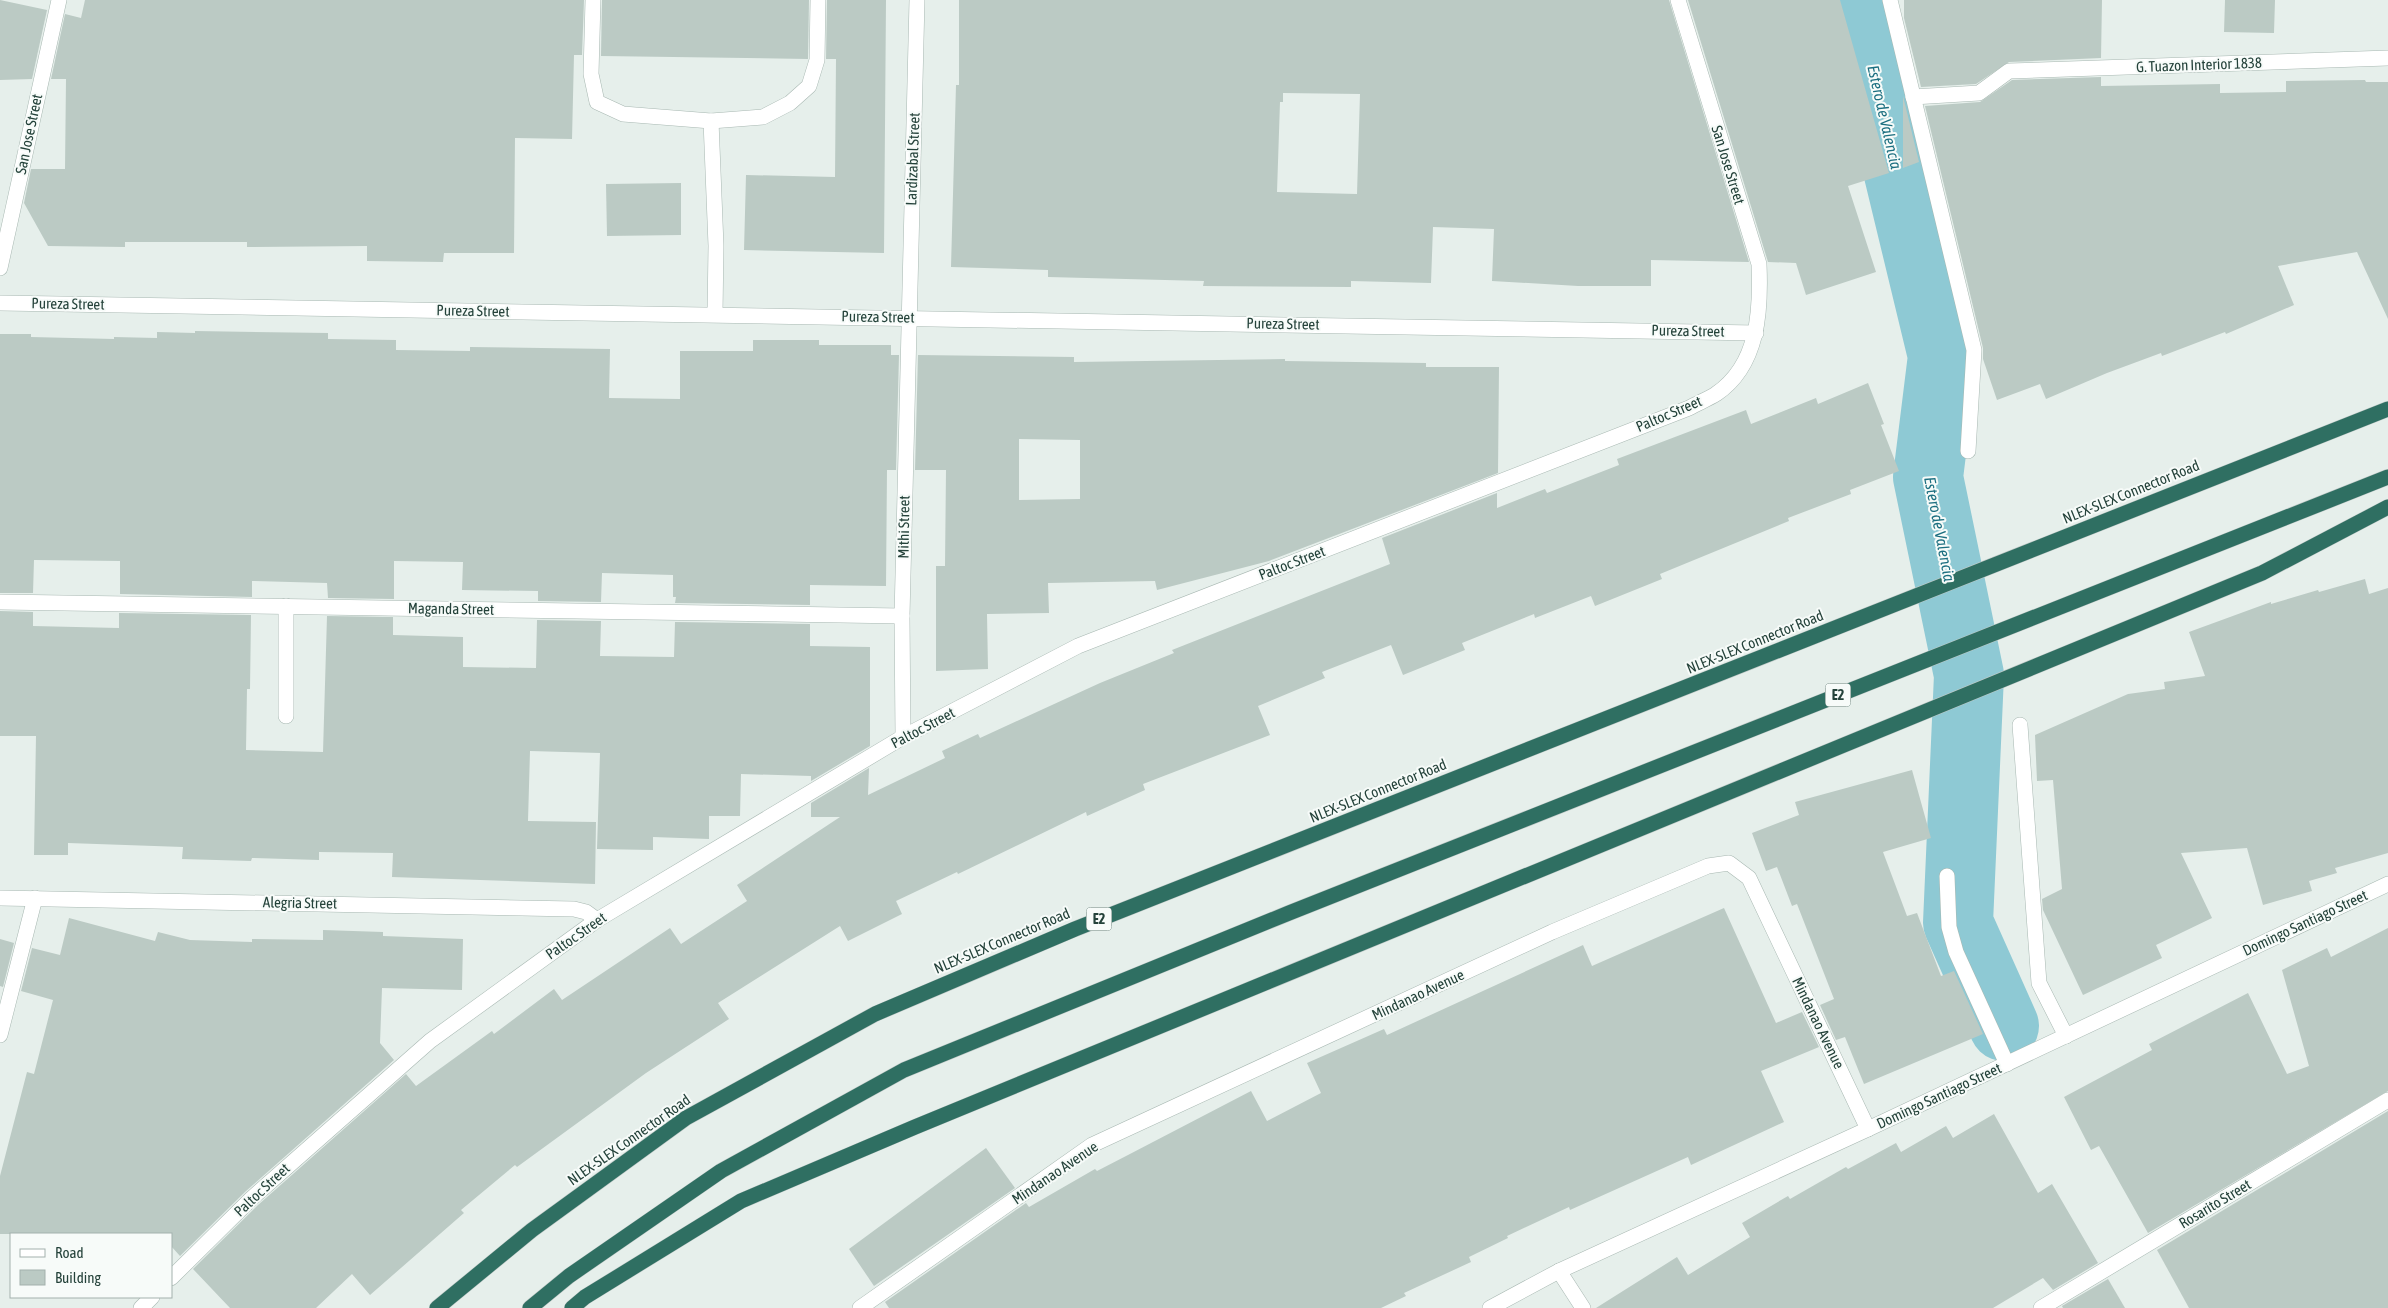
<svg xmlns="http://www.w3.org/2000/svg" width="2388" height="1308" font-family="'Asap Condensed',sans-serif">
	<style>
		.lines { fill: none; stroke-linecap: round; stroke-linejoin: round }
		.river { stroke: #8ec9d4; stroke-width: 70 }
		.building { fill: #bbcac4; fill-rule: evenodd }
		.minor-casing { stroke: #a8b8b2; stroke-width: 16 }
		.highway-casing { stroke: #c2cac8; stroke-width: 16 }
		.minor { stroke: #fff; stroke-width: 15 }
		.highway { stroke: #2f6f62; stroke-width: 15 }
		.labels { text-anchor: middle; stroke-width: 4; stroke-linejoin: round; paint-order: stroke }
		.shield { fill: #f7fbf9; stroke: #637a73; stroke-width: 1 }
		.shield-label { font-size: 14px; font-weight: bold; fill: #24423a }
		.street-label { font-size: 15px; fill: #24423a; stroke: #f7fbf9 }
		.water-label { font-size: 16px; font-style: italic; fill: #1c6f80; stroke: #f7fbf9 }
	</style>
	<rect width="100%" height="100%" fill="#e6efeb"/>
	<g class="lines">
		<path class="river" d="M 1857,0 L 1943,356 L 1928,477 L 1969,675 L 1958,923 L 2004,1026"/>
	</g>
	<g class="building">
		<path d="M 0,0 L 47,10 L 32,79 L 0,80 Z"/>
		<path d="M 85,0 L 584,0 L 582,55 L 574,55 L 572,139 L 515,138 L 514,253 L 444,253 L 443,262 L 367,261 L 367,246 L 247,247 L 247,242 L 125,242 L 125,247 L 48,246 L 24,203 L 31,169 L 65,169 L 66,79 L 51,79 L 65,14 L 81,18 Z"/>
		<path d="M 602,0 L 809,0 L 808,59 L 601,56 Z"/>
		<path d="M 827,0 L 886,0 L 884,253 L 744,250 L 746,175 L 835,177 L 836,59 L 826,59 Z"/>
		<path d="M 959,0 L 1669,0 L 1749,262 L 1651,260 L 1651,286 L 1578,286 L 1492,281 L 1494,229 L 1433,227 L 1431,283 L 1351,281 L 1351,287 L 1203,286 L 1204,281 L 1048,277 L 1048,270 L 951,267 L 956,85 L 959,85 ZM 1283,93 L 1360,94 L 1357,194 L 1277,192 L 1280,102 L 1283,102 Z"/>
		<path d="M 1688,0 L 1840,0 L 1889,173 L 1848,186 L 1876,272 L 1806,295 L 1796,263 L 1768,262 Z"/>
		<path d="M 1904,0 L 2102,0 L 2101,58 L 2009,62 L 1976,84 L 1921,87 L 1904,18 Z"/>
		<path d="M 2225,0 L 2275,0 L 2274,33 L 2224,32 Z"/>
		<path d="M 2101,77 L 2101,86 L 2220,84 L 2220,93 L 2286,92 L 2286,81 L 2365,80 L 2366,82 L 2388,82 L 2388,319 L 2357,252 L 2278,266 L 2294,305 L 2226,334 L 2225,332 L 2162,356 L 2161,353 L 2107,373 L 2046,399 L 2040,384 L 1997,400 L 1983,359 L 1983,348 L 1925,106 L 1980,102 L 2012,80 Z"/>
		<path d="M 1903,96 L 1919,162 L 1903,168 Z"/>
		<path d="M 681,183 L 681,235 L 607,236 L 606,184 Z"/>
		<path d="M 195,331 L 328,333 L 328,339 L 396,340 L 396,350 L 470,351 L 470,347 L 610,349 L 609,398 L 680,399 L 680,351 L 753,351 L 753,340 L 819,340 L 819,345 L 891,345 L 891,355 L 899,355 L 896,470 L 887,470 L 886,586 L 810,585 L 810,605 L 675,603 L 676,597 L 673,597 L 673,575 L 602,573 L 601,602 L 538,601 L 538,591 L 462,590 L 463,562 L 394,561 L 394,599 L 328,598 L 327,583 L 252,581 L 252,597 L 120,594 L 120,561 L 34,560 L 33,593 L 0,593 L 0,334 L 31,334 L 31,337 L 114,339 L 114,337 L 157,338 L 157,332 L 195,333 Z"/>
		<path d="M 918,355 L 1074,357 L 1074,362 L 1285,359 L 1285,361 L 1426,363 L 1426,367 L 1499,367 L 1498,473 L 1269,561 L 1157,590 L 1155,581 L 1048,583 L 1049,613 L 987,614 L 988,669 L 936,671 L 936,566 L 945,566 L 946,470 L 915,470 ZM 1019,439 L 1080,440 L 1080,499 L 1019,500 Z"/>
		<path d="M 1868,383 L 1884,424 L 1881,425 L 1899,471 L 1850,490 L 1851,494 L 1788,518 L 1789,521 L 1660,574 L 1662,579 L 1595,606 L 1591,596 L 1535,618 L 1534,614 L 1462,643 L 1465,650 L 1403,675 L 1391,645 L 1322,672 L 1325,678 L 1258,706 L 1270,735 L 1143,784 L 1145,790 L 1087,816 L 1086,812 L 958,874 L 957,872 L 896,901 L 902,914 L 848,941 L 840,926 L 718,1003 L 729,1019 L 646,1073 L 517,1167 L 515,1165 L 461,1210 L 464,1213 L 370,1295 L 352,1274 L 316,1308 L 230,1308 L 193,1269 L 258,1205 L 406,1074 L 416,1086 L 492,1031 L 494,1034 L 554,989 L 562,1000 L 670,928 L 681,944 L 747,901 L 737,885 L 840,817 L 811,817 L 811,803 L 869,768 L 868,795 L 945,758 L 942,751 L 978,734 L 980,738 L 1100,683 L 1174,653 L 1172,650 L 1390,564 L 1382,538 L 1497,493 L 1497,508 L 1545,489 L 1547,493 L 1619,465 L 1617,459 L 1746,410 L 1751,424 L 1816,398 L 1818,404 Z"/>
		<path d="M 2365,579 L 2369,594 L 2388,588 L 2388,853 L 2335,868 L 2337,873 L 2309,881 L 2312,891 L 2263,905 L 2247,848 L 2181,853 L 2212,918 L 2156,945 L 2162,958 L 2083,995 L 2043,910 L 2042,899 L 2062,889 L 2053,780 L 2037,781 L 2035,735 L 2128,694 L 2165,689 L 2164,682 L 2205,676 L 2189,632 L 2271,602 L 2271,604 L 2318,590 L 2319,592 Z"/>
		<path d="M 0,611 L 33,612 L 33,626 L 119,628 L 119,613 L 251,615 L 250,689 L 247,689 L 246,750 L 323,752 L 327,616 L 393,617 L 393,635 L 463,637 L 463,667 L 536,668 L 537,620 L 601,621 L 600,656 L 674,657 L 675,622 L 810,624 L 810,646 L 870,647 L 870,746 L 811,781 L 811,776 L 741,774 L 740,816 L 709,816 L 709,839 L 653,837 L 653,850 L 597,849 L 600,753 L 530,751 L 528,821 L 596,822 L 595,884 L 392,877 L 393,853 L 319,852 L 319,860 L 252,858 L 251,861 L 182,859 L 183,847 L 68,843 L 68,855 L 34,855 L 36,736 L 0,736 Z"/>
		<path d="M 1912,770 L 1931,838 L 1883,852 L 1907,916 L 1917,913 L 1941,976 L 1954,971 L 1983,1034 L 1864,1084 L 1845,1037 L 1836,1040 L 1820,1005 L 1834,999 L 1797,904 L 1792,906 L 1777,867 L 1766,871 L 1752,833 L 1799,815 L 1795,802 Z"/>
		<path d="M 1724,908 L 1776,1023 L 1802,1012 L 1819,1047 L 1761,1071 L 1784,1122 L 1691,1165 L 1688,1157 L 1570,1210 L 1569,1207 L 1507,1236 L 1508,1238 L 1469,1257 L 1471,1262 L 1404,1293 L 1406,1296 L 1381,1308 L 889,1308 L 885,1302 L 1026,1203 L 1029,1207 L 1095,1169 L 1097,1171 L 1128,1155 L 1251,1091 L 1267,1121 L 1321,1093 L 1307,1063 L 1384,1029 L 1387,1035 L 1583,945 L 1592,966 Z"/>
		<path d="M 69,918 L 155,941 L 158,932 L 190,940 L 252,942 L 252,939 L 323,940 L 323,930 L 383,932 L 383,936 L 463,939 L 462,990 L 382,988 L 380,1043 L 394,1060 L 246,1191 L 180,1256 L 171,1246 L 171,1234 L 0,1234 L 0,1176 L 27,1072 L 34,1074 L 53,1000 L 21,991 L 32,948 L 60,955 Z"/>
		<path d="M 2388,928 L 2388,1091 L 2148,1233 L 2099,1146 L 2091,1150 L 2064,1097 L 2152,1050 L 2149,1044 L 2248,993 L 2287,1074 L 2309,1066 L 2282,970 L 2327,948 L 2331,957 Z"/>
		<path d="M 0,939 L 14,943 L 3,987 L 0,986 Z"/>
		<path d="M 2388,1111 L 2388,1308 L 2189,1308 L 2157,1250 Z"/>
		<path d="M 1994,1114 L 2038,1193 L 2052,1184 L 2098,1263 L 2053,1290 L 2043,1278 L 1993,1308 L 1596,1308 L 1677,1257 L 1688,1275 L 1750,1237 L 1742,1223 L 1788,1196 L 1790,1199 L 1846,1167 L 1848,1169 L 1896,1143 L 1901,1152 L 1946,1126 L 1953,1138 Z"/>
		<path d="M 986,1148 L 1015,1188 L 874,1286 L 849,1249 Z"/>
		<path d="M 2108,1279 L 2125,1308 L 2063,1308 L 2062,1306 Z"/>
	</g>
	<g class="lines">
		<defs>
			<g id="minor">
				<path d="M 593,0 L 591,74 L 597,102 L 623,114 L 711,121 L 763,117 L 790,103 L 809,86 L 817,60 L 818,0"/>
				<path d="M 1890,0 L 1974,350 L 1968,451"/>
				<path d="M 1913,97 L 1979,93 L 2009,71 L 2388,58"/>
				<path d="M 711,121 L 716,246 L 715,314"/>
				<path d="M 0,268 L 59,0"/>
				<path d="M 0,303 L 1756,333"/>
				<path d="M 0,602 L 902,616"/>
				<path d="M 286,716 L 286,606"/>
				<path d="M 2020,725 L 2039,983 L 2066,1036"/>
				<path d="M 903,737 L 902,616 L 917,0"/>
				<path d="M 1947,876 L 1949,927 L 1956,952 L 2007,1064"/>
				<path d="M 0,898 L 574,909 L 586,912 L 597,920"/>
				<path d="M 0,1035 L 35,898"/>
				<path d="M 1559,1271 L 1583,1308"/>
				<path d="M 171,1278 L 252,1198 L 430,1041 L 597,920 L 903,737 L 1078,646 L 1689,408 C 1698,403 1708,399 1716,394 C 1759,365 1761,310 1759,264 L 1678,0"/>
				<path d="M 141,1308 L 152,1297"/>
				<path d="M 860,1308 L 1092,1145 L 1552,932 L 1708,866 L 1729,863 L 1749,878 L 1868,1129"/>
				<path d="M 1490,1308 L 1559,1271 L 1868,1129 L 2388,884"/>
				<path d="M 2041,1308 L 2388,1100"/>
			</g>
			<g id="highway">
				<path d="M 437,1308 L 532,1230 L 686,1118 L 875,1014 L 1075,929 L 2388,409"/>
				<path d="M 530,1308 L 569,1276 L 721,1171 L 904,1070 L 1289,913 L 2388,477"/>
				<path d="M 572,1308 L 585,1297 L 741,1201 L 915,1127 L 2262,573 L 2388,507"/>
			</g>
		</defs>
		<use href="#minor" class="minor-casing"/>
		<use href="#highway" class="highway-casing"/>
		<use href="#minor" class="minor"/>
		<use href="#highway" class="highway"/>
	</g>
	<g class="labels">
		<g class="shield">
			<rect x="1825.5" y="683.5" width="25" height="23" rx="4"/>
			<rect x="1086.5" y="907.5" width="25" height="23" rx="4"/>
		</g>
		<g class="shield-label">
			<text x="1838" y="700">E2</text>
			<text x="1099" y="924">E2</text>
		</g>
		<g class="street-label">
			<text transform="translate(2199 65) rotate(-2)" y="5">G. Tuazon Interior 1838</text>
			<text transform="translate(29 134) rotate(-78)" y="5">San Jose Street</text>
			<text transform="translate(913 159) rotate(-88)" y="5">Lardizabal Street</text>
			<text transform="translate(1728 165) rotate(73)" y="5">San Jose Street</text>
			<text transform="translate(68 304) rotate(1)" y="5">Pureza Street</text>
			<text transform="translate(473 311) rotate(1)" y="5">Pureza Street</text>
			<text transform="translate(878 317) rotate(1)" y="5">Pureza Street</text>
			<text transform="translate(1283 324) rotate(1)" y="5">Pureza Street</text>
			<text transform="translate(1688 331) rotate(1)" y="5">Pureza Street</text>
			<text transform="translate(1669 414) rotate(-23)" y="5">Paltoc Street</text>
			<text transform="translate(2131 492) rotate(-22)" y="5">NLEX-SLEX Connector Road</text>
			<text transform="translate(904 527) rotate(-89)" y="5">Mithi Street</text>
			<text transform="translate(1292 563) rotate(-21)" y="5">Paltoc Street</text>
			<text transform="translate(451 609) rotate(1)" y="5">Maganda Street</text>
			<text transform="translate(1755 642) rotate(-22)" y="5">NLEX-SLEX Connector Road</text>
			<text transform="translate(923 728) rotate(-28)" y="5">Paltoc Street</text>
			<text transform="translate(1378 791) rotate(-22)" y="5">NLEX-SLEX Connector Road</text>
			<text transform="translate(300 903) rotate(1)" y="5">Alegria Street</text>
			<text transform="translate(2305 923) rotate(-25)" y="5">Domingo Santiago Street</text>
			<text transform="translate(576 936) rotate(-35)" y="5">Paltoc Street</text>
			<text transform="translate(1002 941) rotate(-23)" y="5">NLEX-SLEX Connector Road</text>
			<text transform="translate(1418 995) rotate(-25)" y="5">Mindanao Avenue</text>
			<text transform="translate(1818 1023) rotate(64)" y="5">Mindanao Avenue</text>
			<text transform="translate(1939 1096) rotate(-25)" y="5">Domingo Santiago Street</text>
			<text transform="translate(629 1140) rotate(-35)" y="5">NLEX-SLEX Connector Road</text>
			<text transform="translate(1055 1173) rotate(-34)" y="5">Mindanao Avenue</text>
			<text transform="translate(262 1190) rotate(-43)" y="5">Paltoc Street</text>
			<text transform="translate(2215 1204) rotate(-31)" y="5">Rosarito Street</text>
		</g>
		<g class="water-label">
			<text transform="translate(1885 117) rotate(77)" y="6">Estero de Valencia</text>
			<text transform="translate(1940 529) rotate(79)" y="6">Estero de Valencia</text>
		</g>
	</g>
	<rect x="10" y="1233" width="162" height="65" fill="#f7fbf9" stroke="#a3b1ad"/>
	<rect x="20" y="1249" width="25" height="8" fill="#ffffff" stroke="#a3b1ad"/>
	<text x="55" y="1258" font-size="15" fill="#24423a">Road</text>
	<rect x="20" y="1270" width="25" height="15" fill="#bbcac4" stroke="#a3b1ad"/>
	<text x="55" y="1283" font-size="15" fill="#24423a">Building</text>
</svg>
